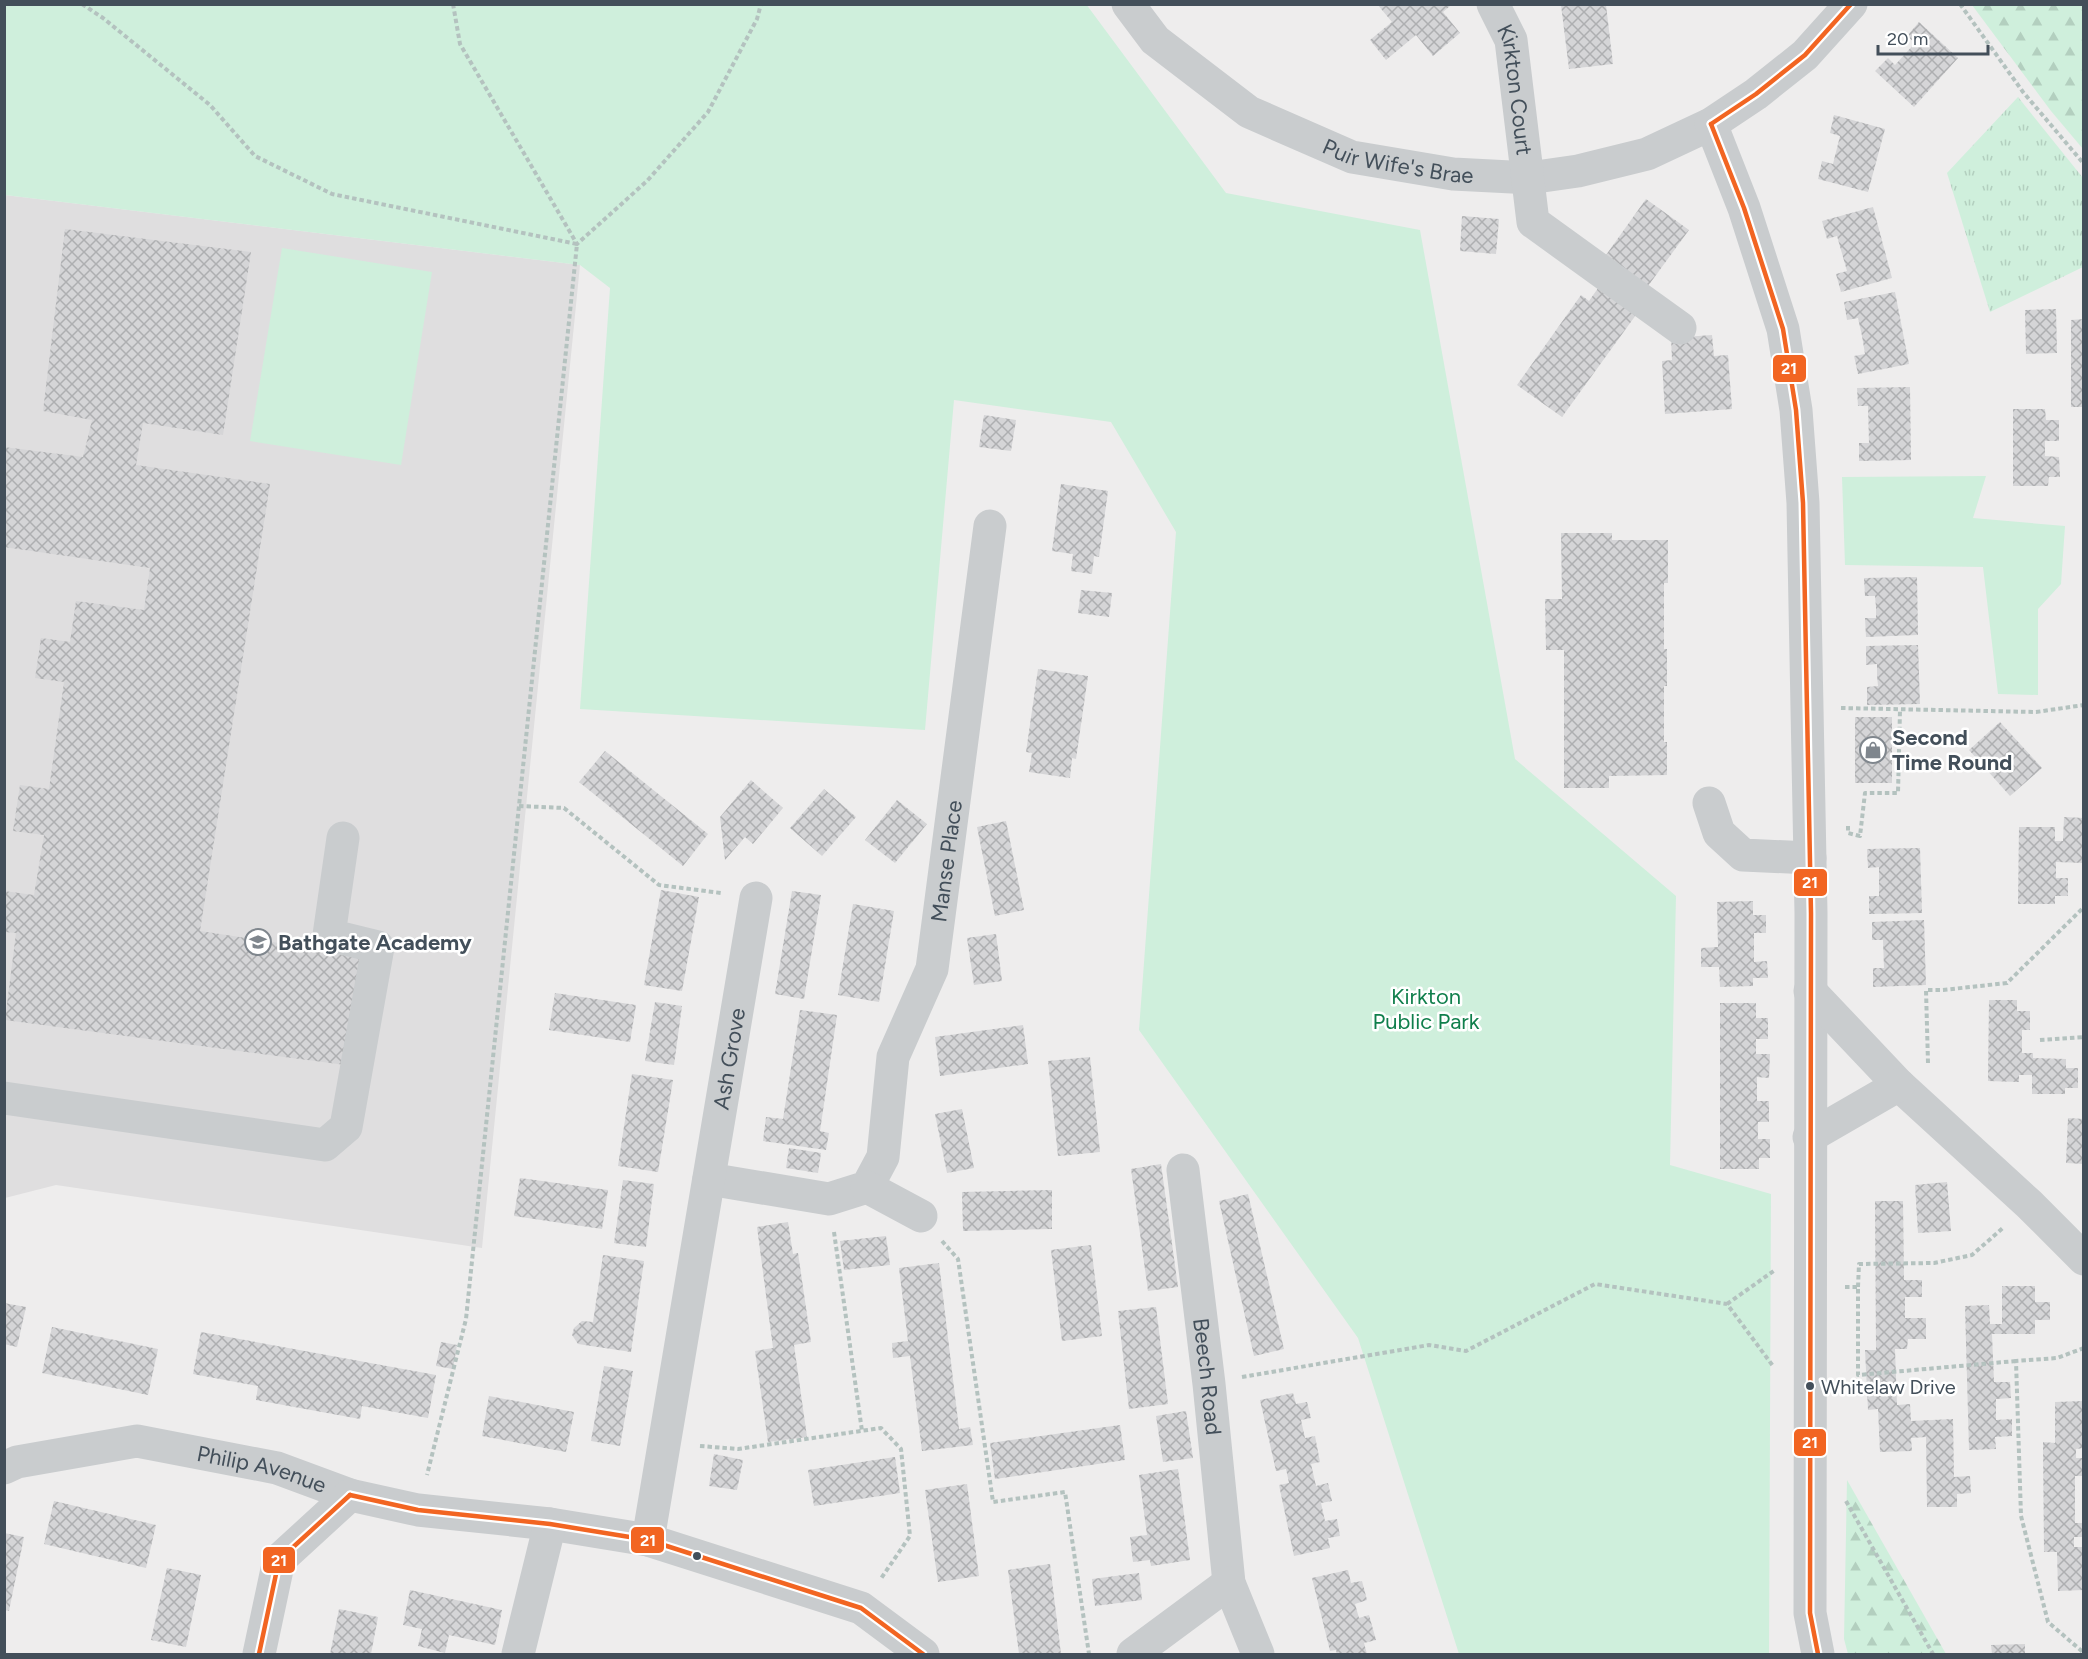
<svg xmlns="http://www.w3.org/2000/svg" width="2088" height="1659" font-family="Figtree,sans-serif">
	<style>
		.education { fill: #dfdedf }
		.grass { fill: url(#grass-tufts) }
		.forest { fill: url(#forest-firs) }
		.green { fill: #cfefdc }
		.building { fill: url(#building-cross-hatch) }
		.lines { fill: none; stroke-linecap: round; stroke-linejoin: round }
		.path { stroke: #b4c2bf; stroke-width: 4; stroke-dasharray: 4.5 3; stroke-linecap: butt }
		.minor { stroke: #c9ccce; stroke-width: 33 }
		.bus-1-casing { stroke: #fff; stroke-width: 9 }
		.bus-1 { stroke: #f26522; stroke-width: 4.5 }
		.bus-dot { fill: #434f5a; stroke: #fff; stroke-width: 2 }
		.labels { text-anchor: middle; stroke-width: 5; stroke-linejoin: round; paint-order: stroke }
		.bus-label { font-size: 20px; fill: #434f5a; stroke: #fff; text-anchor: start }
		.street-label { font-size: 22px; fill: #434f5a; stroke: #fff }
		.poi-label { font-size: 22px; font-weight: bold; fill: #434f5a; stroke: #fff; text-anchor: start }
		.park-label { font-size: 22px; fill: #107f4c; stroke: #fff }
		.line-badge { stroke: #fff; stroke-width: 2 }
		.badge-label { font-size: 16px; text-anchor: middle; font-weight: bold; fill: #fff }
	</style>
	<defs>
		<pattern id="grass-tufts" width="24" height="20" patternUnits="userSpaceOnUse" patternTransform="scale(1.5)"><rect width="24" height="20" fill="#cfefdc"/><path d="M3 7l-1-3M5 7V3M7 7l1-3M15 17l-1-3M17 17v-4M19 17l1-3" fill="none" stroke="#b3cfbf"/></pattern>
		<pattern id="forest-firs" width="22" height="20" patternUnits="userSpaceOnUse" patternTransform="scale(1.5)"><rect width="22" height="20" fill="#cfefdc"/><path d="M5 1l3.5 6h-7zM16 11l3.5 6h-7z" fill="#b3cfbf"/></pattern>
		<pattern id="building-cross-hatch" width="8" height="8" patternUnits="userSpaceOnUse" patternTransform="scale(1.5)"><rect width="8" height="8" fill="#d5d5d7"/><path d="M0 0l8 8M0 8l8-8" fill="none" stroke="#aeafb1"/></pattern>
	</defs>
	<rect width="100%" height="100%" fill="#eeeded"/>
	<path class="education" d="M 5,195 L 580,265 L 482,1248 L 56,1185 L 5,1198 Z"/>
	<path class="grass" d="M 2018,97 L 2083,178 L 2083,267 L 1990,312 L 1947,173 Z"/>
	<g class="forest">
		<path d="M 1972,5 L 2083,5 L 2083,149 L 2051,111 Z"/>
		<path d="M 1847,1480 L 1946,1654 L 1848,1654 L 1844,1639 Z"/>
	</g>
	<g class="green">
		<path d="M 1086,4 L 1226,193 L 1420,230 L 1515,759 L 1676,896 L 1670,1165 L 1771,1194 L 1769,1654 L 1459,1654 L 1358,1338 L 1139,1030 L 1176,532 L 1111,422 L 954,400 L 925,730 L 580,709 L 610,288 L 580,265 L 5,195 L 5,5 Z"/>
		<path d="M 282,248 L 432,272 L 401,465 L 250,441 Z"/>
		<path d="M 1986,476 L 1973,518 L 2065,526 L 2061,584 L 2038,609 L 2038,695 L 1998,694 L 1983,567 L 1845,565 L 1842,477 Z"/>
	</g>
	<g class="building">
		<path d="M 1377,4 L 1448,4 L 1450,6 L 1443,12 L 1460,33 L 1433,56 L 1416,35 L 1386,60 L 1370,40 L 1392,22 Z"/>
		<path d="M 1561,5 L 1606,5 L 1613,64 L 1569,69 Z"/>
		<path d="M 1919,22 L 1958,58 L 1914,107 L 1875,71 L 1888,58 L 1895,65 L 1915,43 L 1907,36 Z"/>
		<path d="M 1834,115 L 1885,129 L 1868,192 L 1818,179 L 1822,161 L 1833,164 L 1840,136 L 1830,133 Z"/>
		<path d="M 1646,199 L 1689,230 L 1648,286 L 1606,255 Z"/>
		<path d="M 1873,207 L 1892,278 L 1841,292 L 1836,274 L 1847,271 L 1837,236 L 1827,239 L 1822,221 Z"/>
		<path d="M 1462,216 L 1499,219 L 1496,254 L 1460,251 Z"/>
		<path d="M 65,229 L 251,252 L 223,435 L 143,423 L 136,465 L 270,484 L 200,931 L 366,956 L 353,1066 L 5,1020 L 16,933 L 4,932 L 4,891 L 34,895 L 44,835 L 13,831 L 20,785 L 49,789 L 64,682 L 35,678 L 41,638 L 70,642 L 76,601 L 144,610 L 150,568 L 4,547 L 4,447 L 83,457 L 92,420 L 43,411 Z"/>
		<path d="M 1603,281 L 1641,308 L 1562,417 L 1517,385 L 1581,295 L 1589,301 Z"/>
		<path d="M 1895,292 L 1909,364 L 1858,374 L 1854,356 L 1865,354 L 1862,336 L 1858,318 L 1847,320 L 1844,302 Z"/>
		<path d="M 2056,309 L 2057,353 L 2026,354 L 2025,310 Z"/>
		<path d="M 2084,319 L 2084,407 L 2071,407 L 2071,320 Z"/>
		<path d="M 1712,335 L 1714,356 L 1728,355 L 1732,409 L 1665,414 L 1662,361 L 1672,360 L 1671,338 Z"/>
		<path d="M 1910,387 L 1911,460 L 1859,461 L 1859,443 L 1869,443 L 1868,406 L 1858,406 L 1857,388 Z"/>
		<path d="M 2013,409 L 2045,409 L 2046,420 L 2059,420 L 2059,441 L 2045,441 L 2045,456 L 2059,457 L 2060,477 L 2049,477 L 2048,486 L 2013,486 Z"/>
		<path d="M 984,415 L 1016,420 L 1011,451 L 979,447 Z"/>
		<path d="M 1061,484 L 1108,491 L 1099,557 L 1094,556 L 1092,574 L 1071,571 L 1073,554 L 1052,551 Z"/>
		<path d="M 1561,533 L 1612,533 L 1612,540 L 1668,540 L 1668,583 L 1664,583 L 1664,649 L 1667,649 L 1667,686 L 1664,686 L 1664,742 L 1667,742 L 1667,775 L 1609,776 L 1609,788 L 1564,788 L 1564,650 L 1546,650 L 1545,599 L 1562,599 Z"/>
		<path d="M 1917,577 L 1918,635 L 1866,637 L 1865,618 L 1876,618 L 1876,607 L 1875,596 L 1865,596 L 1864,578 Z"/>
		<path d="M 1081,590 L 1112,593 L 1109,617 L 1078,613 Z"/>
		<path d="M 1918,645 L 1920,704 L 1867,705 L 1867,687 L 1878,686 L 1877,675 L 1877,664 L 1866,665 L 1866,646 Z"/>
		<path d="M 1038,669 L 1088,676 L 1076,759 L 1072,758 L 1070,778 L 1029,772 L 1032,753 L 1026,752 Z"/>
		<rect x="1855" y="717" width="37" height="66"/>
		<path d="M 2000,722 L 2042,768 L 2010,796 L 1969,750 Z"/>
		<path d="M 605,751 L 708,834 L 683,866 L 579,782 Z"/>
		<path d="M 751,780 L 783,808 L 753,844 L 745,837 L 725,860 L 720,817 Z"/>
		<path d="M 824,789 L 856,817 L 822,856 L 790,828 Z"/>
		<path d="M 897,800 L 927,824 L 895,863 L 865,840 Z"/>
		<path d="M 2064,817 L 2084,818 L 2084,863 L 2056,862 L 2056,878 L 2068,878 L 2068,896 L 2055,896 L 2055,904 L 2018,904 L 2019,827 L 2055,827 L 2055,841 L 2063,841 Z"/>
		<path d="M 1006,821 L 1024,910 L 995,916 L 977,827 Z"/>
		<path d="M 1920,848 L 1922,913 L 1869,914 L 1869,896 L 1879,896 L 1879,867 L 1868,868 L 1867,849 Z"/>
		<path d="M 661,890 L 699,897 L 682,991 L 644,985 Z"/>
		<path d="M 792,891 L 821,895 L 804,999 L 775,994 Z"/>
		<path d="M 1753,901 L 1753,915 L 1766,915 L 1766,933 L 1754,933 L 1754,962 L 1767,961 L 1768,978 L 1753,978 L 1753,986 L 1720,987 L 1719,967 L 1701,967 L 1701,948 L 1718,947 L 1717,902 Z"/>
		<path d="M 853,904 L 894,911 L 879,1002 L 838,995 Z"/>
		<path d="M 1924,920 L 1926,985 L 1873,987 L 1873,968 L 1884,968 L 1883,940 L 1872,940 L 1872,922 Z"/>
		<path d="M 996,934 L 1002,981 L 974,985 L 967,938 Z"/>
		<path d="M 555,993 L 636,1005 L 630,1042 L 549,1030 Z"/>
		<path d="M 1989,1000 L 2017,1000 L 2017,1011 L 2030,1011 L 2030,1030 L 2022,1030 L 2022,1053 L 2033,1053 L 2033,1058 L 2066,1059 L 2066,1068 L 2078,1068 L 2078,1088 L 2065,1088 L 2065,1094 L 2032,1094 L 2032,1075 L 2019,1075 L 2019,1082 L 1988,1081 Z"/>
		<path d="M 655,1002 L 682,1006 L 674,1065 L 645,1061 Z"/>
		<path d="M 1720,1003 L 1756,1003 L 1756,1018 L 1768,1018 L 1768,1039 L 1756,1039 L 1756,1054 L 1770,1054 L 1769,1078 L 1757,1077 L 1757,1101 L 1769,1101 L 1769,1122 L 1758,1122 L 1758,1139 L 1770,1139 L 1770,1158 L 1759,1158 L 1759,1169 L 1720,1169 Z"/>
		<path d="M 800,1010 L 837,1015 L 820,1131 L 829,1133 L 826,1150 L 763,1141 L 766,1117 L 783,1119 Z"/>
		<path d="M 1023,1025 L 1028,1064 L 940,1076 L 935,1037 Z"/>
		<path d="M 1090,1057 L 1100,1152 L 1058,1156 L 1048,1061 Z"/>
		<path d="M 632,1074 L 673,1080 L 658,1172 L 618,1166 Z"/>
		<path d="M 962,1109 L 974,1168 L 947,1173 L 935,1114 Z"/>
		<path d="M 2068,1118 L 2084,1119 L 2084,1164 L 2066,1163 Z"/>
		<path d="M 789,1148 L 821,1153 L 818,1173 L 786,1168 Z"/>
		<path d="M 1161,1164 L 1178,1287 L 1148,1291 L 1131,1169 Z"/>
		<path d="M 520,1178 L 608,1190 L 602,1229 L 514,1216 Z"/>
		<path d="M 623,1180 L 654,1184 L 646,1247 L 614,1243 Z"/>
		<path d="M 1947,1182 L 1951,1231 L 1918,1233 L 1915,1185 Z"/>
		<path d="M 1052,1190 L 1052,1229 L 963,1231 L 962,1192 Z"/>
		<path d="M 1248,1194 L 1284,1349 L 1254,1356 L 1219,1201 Z"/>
		<path d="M 1875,1201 L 1903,1201 L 1904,1280 L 1922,1280 L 1922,1297 L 1905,1297 L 1905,1318 L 1926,1318 L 1926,1339 L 1908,1339 L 1907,1349 L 1895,1349 L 1897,1405 L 1910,1404 L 1911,1421 L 1953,1419 L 1954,1477 L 1970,1476 L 1971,1493 L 1957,1494 L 1957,1507 L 1927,1507 L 1926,1437 L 1911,1438 L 1912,1451 L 1880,1452 L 1878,1409 L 1868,1410 L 1865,1350 L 1876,1350 Z"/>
		<path d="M 788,1222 L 793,1254 L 798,1253 L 811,1342 L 794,1345 L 807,1437 L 768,1442 L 755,1351 L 773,1348 L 757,1227 Z"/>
		<path d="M 886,1236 L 890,1265 L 844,1270 L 840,1241 Z"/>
		<path d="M 1091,1245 L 1102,1336 L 1062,1341 L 1051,1250 Z"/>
		<path d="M 603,1255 L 644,1261 L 631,1352 L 578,1344 L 572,1335 L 574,1328 L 582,1321 L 593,1322 Z"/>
		<path d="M 939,1263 L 959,1429 L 970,1427 L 973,1445 L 922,1451 L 910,1356 L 893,1358 L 892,1343 L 908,1341 L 899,1268 Z"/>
		<path d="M 2002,1286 L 2035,1286 L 2035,1302 L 2050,1302 L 2050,1320 L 2035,1320 L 2035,1334 L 1992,1334 L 1994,1382 L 2010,1382 L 2011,1398 L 1996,1399 L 1996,1420 L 2012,1419 L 2012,1436 L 1995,1437 L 1996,1449 L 1969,1450 L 1965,1306 L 1989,1305 L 1990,1324 L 2002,1324 Z"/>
		<path d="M 4,1303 L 26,1307 L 17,1347 L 4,1344 Z"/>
		<path d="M 1156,1307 L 1168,1404 L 1129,1409 L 1118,1311 Z"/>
		<path d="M 52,1327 L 158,1349 L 148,1395 L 42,1373 Z"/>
		<path d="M 201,1332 L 436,1375 L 428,1418 L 362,1406 L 360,1419 L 256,1400 L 258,1386 L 193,1374 Z"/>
		<path d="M 441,1342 L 457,1345 L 453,1369 L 436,1366 Z"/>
		<path d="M 604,1366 L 633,1371 L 620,1446 L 591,1441 Z"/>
		<path d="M 1293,1393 L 1296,1404 L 1307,1402 L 1311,1418 L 1301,1420 L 1305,1438 L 1315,1436 L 1320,1462 L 1311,1464 L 1316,1486 L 1328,1483 L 1332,1501 L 1321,1503 L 1325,1521 L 1337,1519 L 1340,1536 L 1328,1538 L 1330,1548 L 1294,1556 L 1279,1485 L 1289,1483 L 1286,1469 L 1276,1471 L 1260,1400 Z"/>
		<path d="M 489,1396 L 574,1412 L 566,1452 L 482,1436 Z"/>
		<path d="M 2084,1401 L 2084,1448 L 2076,1449 L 2076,1458 L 2084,1458 L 2084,1476 L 2075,1476 L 2075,1523 L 2084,1523 L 2084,1537 L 2074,1537 L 2074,1547 L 2084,1547 L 2084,1590 L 2058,1591 L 2057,1552 L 2044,1552 L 2043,1442 L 2055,1443 L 2055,1402 Z"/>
		<path d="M 1186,1411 L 1193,1458 L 1163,1462 L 1156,1416 Z"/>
		<path d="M 1120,1425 L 1125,1460 L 995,1479 L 990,1443 Z"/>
		<path d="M 714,1454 L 743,1460 L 737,1490 L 709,1486 Z"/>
		<path d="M 895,1457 L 900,1493 L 814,1506 L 808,1470 Z"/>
		<path d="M 1178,1469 L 1190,1560 L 1151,1566 L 1150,1560 L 1133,1562 L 1130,1537 L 1147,1535 L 1139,1475 Z"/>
		<path d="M 967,1484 L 979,1576 L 938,1582 L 925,1490 Z"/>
		<path d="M 54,1501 L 156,1525 L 146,1568 L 44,1544 Z"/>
		<path d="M 4,1533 L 24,1537 L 9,1611 L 4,1610 Z"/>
		<path d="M 1050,1564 L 1061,1654 L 1019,1654 L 1008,1570 Z"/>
		<path d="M 167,1568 L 201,1575 L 186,1647 L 151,1640 Z"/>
		<path d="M 1348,1570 L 1351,1583 L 1362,1581 L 1367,1600 L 1355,1604 L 1359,1618 L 1369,1615 L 1376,1640 L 1364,1643 L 1367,1654 L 1337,1654 L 1336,1650 L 1330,1651 L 1312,1578 Z"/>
		<path d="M 1139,1573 L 1142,1600 L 1095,1606 L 1092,1579 Z"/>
		<path d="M 410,1590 L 502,1610 L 495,1645 L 449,1635 L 445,1653 L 418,1646 L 422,1629 L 403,1625 Z"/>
		<path d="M 339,1609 L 378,1617 L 371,1654 L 330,1654 Z"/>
		<path d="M 2025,1644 L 2025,1654 L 1992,1654 L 1991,1645 Z"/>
	</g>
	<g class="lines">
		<g class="path">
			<path d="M 82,4 L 103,18 L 210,105 L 255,156 L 332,194 L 577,244 L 466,1319 L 427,1475"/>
			<path d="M 453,4 L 460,44 L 577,244 L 647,181 L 708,112 L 757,19 L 761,4"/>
			<path d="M 1960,4 L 2023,92 L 2084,164"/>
			<path d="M 1841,708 L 2036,712 L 2084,705"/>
			<path d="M 519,806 L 564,808 L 659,885 L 721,893"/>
			<path d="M 1848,826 L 1848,833 L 1860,836 L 1865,793 L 1898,793 L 1900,710"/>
			<path d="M 2040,1040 L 2084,1037"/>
			<path d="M 1928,1063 L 1926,990 L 1943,990 L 2007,983 L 2084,907"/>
			<path d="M 834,1232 L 862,1431"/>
			<path d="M 942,1241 L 958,1259 L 993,1502 L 1065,1492 L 1089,1654"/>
			<path d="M 1845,1287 L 1858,1287 L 1858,1375 L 2016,1361"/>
			<path d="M 1858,1287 L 1859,1264 L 1934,1263 L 1972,1255 L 2004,1227"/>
			<path d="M 1727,1304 L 1775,1270"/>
			<path d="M 2084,1348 L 2057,1358 L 2016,1361 L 2021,1516 L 2048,1622 L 2084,1653"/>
			<path d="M 1242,1377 L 1429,1345 L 1466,1351 L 1595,1284 L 1727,1304 L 1773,1366"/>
			<path d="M 700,1446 L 738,1449 L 881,1428 L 901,1449 L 910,1536 L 880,1580"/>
			<path d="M 1846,1501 L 1933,1654"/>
		</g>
		<g class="minor">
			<path id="s1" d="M 1128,4 L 1155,40 L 1249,112 L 1352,157 L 1453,174 L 1529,178 L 1578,171 L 1647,154 L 1711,124 L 1756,94 L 1805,55 L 1851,4"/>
			<path id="s2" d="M 1493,4 L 1511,40 L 1533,222 L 1680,328"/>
			<path d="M 1711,124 L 1744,208 L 1783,329 L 1796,410 L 1803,503 L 1811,913 L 1810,1613 L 1818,1654"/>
			<path d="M 1709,803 L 1719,833 L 1743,855 L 1810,858"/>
			<path d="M 1810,991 L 1899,1085 L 2029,1204 L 2084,1259"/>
			<path d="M 4,1098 L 325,1145 L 346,1127 L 378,947 L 329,935 L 343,838"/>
			<path d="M 1809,1137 L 1899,1085"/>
			<path id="s3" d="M 1183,1170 L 1209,1384 L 1229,1583 L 1258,1654"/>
			<path id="s4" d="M 709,1179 L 829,1199 L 867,1187 L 883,1157 L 893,1057 L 932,969 L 990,526"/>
			<path d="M 867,1187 L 921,1216"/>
			<path id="s5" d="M 4,1468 L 17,1462 L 137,1441 L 277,1468 L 350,1495 L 418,1510 L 550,1524 L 648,1540 L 861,1608 L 923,1654"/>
			<path id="s6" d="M 648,1540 L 756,898"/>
			<path d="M 259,1654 L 279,1560 L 350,1495"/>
			<path d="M 518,1654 L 550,1524"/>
			<path d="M 1133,1654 L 1229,1583"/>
		</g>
		<defs>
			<g id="bus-1">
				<path d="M 1711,124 L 1744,208 L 1783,329 L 1796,410 L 1803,503 L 1811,913 L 1810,1613 L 1818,1654"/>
				<path d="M 1711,124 L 1756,94 L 1805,55 L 1851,4"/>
				<path d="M 350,1495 L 418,1510 L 550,1524 L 648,1540 L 861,1608 L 923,1654"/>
				<path d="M 259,1654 L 279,1560 L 350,1495"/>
			</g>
		</defs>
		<use href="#bus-1" class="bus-1-casing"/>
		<use href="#bus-1" class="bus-1"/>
	</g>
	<defs>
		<symbol id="shop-ring" viewBox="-11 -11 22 22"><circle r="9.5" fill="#fff" stroke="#7f868d" stroke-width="1.5"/><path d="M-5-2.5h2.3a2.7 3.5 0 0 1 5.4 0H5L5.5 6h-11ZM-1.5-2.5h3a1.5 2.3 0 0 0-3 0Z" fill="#7f868d"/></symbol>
		<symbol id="school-ring" viewBox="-11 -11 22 22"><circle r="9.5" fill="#fff" stroke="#7f868d" stroke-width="1.5"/><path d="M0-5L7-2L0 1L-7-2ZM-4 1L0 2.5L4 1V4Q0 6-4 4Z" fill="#7f868d"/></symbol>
	</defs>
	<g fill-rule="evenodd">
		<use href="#shop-ring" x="1858" y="735" width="30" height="30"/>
		<use href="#school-ring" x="243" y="927" width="30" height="30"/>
	</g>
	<g class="bus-dot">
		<circle cx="1810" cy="1386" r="5"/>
		<circle cx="697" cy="1556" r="5"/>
	</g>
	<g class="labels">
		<g class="bus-label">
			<text x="1821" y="1394">Whitelaw Drive</text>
		</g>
		<g class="street-label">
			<text dy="8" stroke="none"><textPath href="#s2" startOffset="90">Kirkton Court</textPath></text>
			<text dy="8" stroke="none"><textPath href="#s1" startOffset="322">Puir Wife's Brae</textPath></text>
			<text dy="8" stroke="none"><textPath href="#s4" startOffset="501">Manse Place</textPath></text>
			<text dy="8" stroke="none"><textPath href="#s6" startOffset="488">Ash Grove</textPath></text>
			<text dy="8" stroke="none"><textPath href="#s3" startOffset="208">Beech Road</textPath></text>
			<text dy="8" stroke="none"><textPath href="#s5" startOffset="264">Philip Avenue</textPath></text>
		</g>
		<g class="poi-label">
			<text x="1892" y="745">Second<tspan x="1892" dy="25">Time Round</tspan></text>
			<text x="278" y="950">Bathgate Academy</text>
		</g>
		<g class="park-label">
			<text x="1426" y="1004">Kirkton<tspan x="1426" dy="25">Public Park</tspan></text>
		</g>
	</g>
	<g class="line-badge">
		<rect x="1772" y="354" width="35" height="29" rx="6" fill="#f26522"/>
		<rect x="1793" y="868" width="35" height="29" rx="6" fill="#f26522"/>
		<rect x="1793" y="1428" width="34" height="29" rx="6" fill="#f26522"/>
		<rect x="630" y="1526" width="35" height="28" rx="6" fill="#f26522"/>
		<rect x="262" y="1546" width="34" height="28" rx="6" fill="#f26522"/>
	</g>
	<g class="badge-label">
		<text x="1789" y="374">21</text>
		<text x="1810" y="888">21</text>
		<text x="1810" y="1448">21</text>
		<text x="648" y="1546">21</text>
		<text x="279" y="1566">21</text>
	</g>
	<rect width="2088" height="1659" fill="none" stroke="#434f5a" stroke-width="12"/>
	<path d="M1878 45v9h110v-9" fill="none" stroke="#434f5a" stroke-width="3"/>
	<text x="1887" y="45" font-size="18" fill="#434f5a" stroke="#ffffff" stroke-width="4.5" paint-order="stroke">20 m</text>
</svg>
